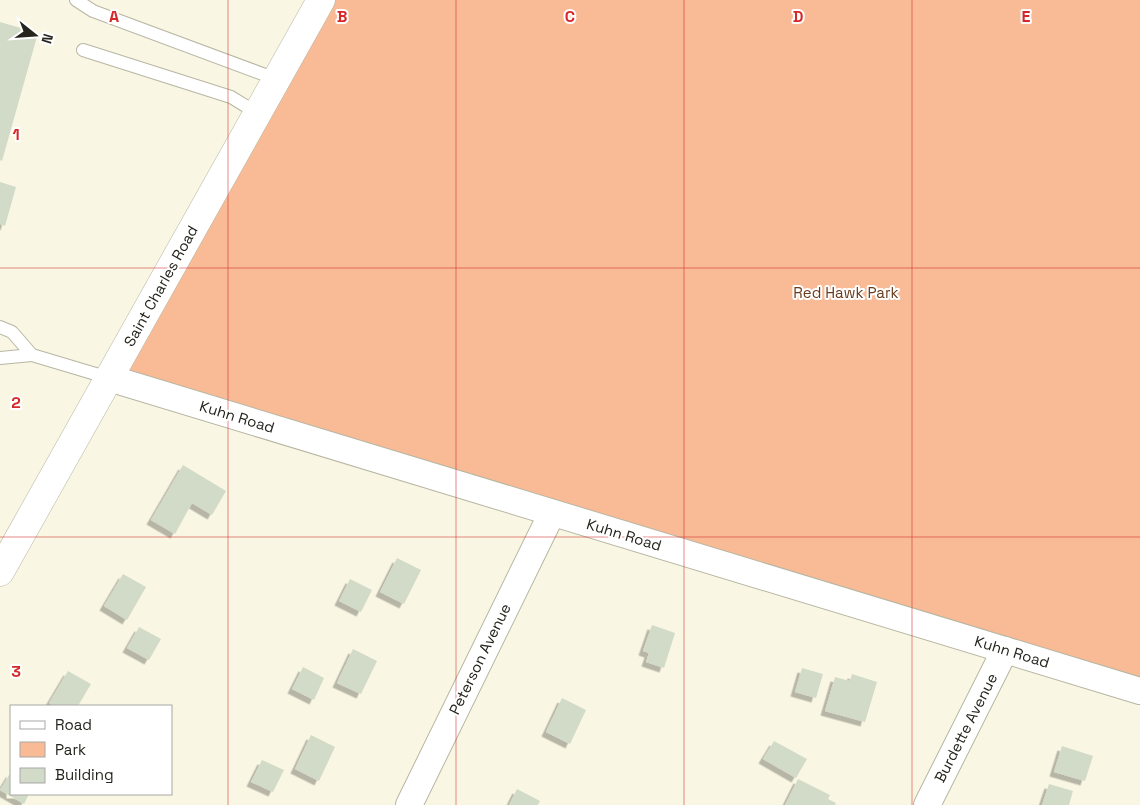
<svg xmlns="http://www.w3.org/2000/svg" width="1140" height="805" font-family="'Space Grotesk',sans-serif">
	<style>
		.green { fill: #f9bb96 }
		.building { fill: #d2dac8; filter: url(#shadow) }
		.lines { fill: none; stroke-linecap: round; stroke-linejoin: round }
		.service-casing { stroke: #b8b6a3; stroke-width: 14 }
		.minor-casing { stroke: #b8b6a3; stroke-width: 28 }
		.tertiary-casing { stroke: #b8b6a3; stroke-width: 29 }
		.service { stroke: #fff; stroke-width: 12 }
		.minor { stroke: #fff; stroke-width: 26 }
		.tertiary { stroke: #fff; stroke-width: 28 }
		.grid { fill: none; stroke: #d62828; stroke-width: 1; stroke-opacity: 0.55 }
		.labels { text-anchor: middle; stroke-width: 4; stroke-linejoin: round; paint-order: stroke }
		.street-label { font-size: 15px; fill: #25241d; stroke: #fff }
		.park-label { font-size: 15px; fill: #693a1b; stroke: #fff }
		.grid-label { font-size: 16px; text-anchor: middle; font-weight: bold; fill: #d62828; stroke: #fff; stroke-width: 4; stroke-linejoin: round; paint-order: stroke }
	</style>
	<defs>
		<filter id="shadow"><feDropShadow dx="-4.5" dy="4.5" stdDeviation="0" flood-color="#0004"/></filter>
	</defs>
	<rect width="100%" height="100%" fill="#f9f7e3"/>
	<path class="green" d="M 320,0 L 1140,0 L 1140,687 L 105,379 Z"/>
	<g class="building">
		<path d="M 0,22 L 38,33 L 2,161 L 0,160 Z"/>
		<path d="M 0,182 L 16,187 L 5,226 L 0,224 Z"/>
		<path d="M 183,465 L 226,491 L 212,515 L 192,503 L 175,534 L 151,520 Z"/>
		<path d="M 397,558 L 421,570 L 404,604 L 380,592 Z"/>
		<path d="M 123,574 L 146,587 L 127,620 L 104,606 Z"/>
		<path d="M 350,579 L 372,590 L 361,612 L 339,601 Z"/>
		<path d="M 652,625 L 675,633 L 664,668 L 646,662 L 649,653 L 643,651 Z"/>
		<path d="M 139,627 L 161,639 L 149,660 L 127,648 Z"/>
		<path d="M 353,649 L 377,661 L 361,694 L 337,683 Z"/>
		<path d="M 303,667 L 324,678 L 314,700 L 292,689 Z"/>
		<path d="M 802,668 L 823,674 L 816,698 L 795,692 Z"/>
		<path d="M 68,671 L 91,684 L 78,706 L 54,706 L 49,703 Z"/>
		<path d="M 852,674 L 877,682 L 865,722 L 825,711 L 835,677 L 850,681 Z"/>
		<path d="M 562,698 L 586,710 L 570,744 L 546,732 Z"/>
		<path d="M 311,735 L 335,747 L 319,781 L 295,769 Z"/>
		<path d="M 774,741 L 807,759 L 796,778 L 763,759 Z"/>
		<path d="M 1062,746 L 1093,756 L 1085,781 L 1054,772 Z"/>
		<path d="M 262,760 L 284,770 L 273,792 L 251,782 Z"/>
		<path d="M 11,772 L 11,794 L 29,794 L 24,804 L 0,790 Z"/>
		<path d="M 798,779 L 830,795 L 828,799 L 836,803 L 835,805 L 785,805 Z"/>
		<path d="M 1049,784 L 1073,791 L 1069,805 L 1042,805 Z"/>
		<path d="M 517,789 L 540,801 L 538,805 L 509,805 Z"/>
	</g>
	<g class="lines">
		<defs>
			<g id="service">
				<path d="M 76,0 L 93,11 L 276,79"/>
				<path d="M 83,50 L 231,97 L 257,113"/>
				<path d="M 0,327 L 12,332 L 32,355 L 109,378"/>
				<path d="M 0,358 L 32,355"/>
			</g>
			<g id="minor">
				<path d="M 109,378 L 1140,691"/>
				<path d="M 409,805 L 552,513"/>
				<path d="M 927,805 L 1005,650"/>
			</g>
			<path id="tertiary" d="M 0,572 L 321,0"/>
		</defs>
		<use href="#service" class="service-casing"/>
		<use href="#minor" class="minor-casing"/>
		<use href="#tertiary" class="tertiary-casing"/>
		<use href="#service" class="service"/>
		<use href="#minor" class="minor"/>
		<use href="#tertiary" class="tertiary"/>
	</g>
	<path class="grid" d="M 228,0 L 228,805M 456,0 L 456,805M 684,0 L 684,805M 912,0 L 912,805M 0,268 L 1140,268M 0,537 L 1140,537"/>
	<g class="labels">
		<g class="street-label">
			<text transform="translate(161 286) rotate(-61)" y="5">Saint Charles Road</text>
			<text transform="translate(237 417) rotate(17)" y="5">Kuhn Road</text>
			<text transform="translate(624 535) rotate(17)" y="5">Kuhn Road</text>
			<text transform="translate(1012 652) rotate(17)" y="5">Kuhn Road</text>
			<text transform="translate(480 659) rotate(-64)" y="5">Peterson Avenue</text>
			<text transform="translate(966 728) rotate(-63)" y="5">Burdette Avenue</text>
		</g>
		<g class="park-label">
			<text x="846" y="298">Red Hawk Park</text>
		</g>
	</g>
	<g class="grid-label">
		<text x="114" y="22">A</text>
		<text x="342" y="22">B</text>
		<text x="570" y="22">C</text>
		<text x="798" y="22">D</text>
		<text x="1026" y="22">E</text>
		<text x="16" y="140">1</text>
		<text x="16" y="408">2</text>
		<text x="16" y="677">3</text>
	</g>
	<rect x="10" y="705" width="162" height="90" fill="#ffffff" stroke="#a8a7a5"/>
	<rect x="20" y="721" width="25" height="8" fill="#ffffff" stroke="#a8a7a5"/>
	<text x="55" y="730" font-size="15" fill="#25241d">Road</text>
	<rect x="20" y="742" width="25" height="15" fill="#f9bb96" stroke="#a8a7a5"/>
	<text x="55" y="755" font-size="15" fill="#25241d">Park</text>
	<rect x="20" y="768" width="25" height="15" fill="#d2dac8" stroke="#a8a7a5"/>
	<text x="55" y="780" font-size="15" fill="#25241d">Building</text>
	<g transform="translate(35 35) rotate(107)" stroke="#ffffff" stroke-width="4" paint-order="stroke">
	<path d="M0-4L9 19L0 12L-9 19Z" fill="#25241d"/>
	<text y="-8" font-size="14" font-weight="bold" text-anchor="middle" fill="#25241d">N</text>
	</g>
</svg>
